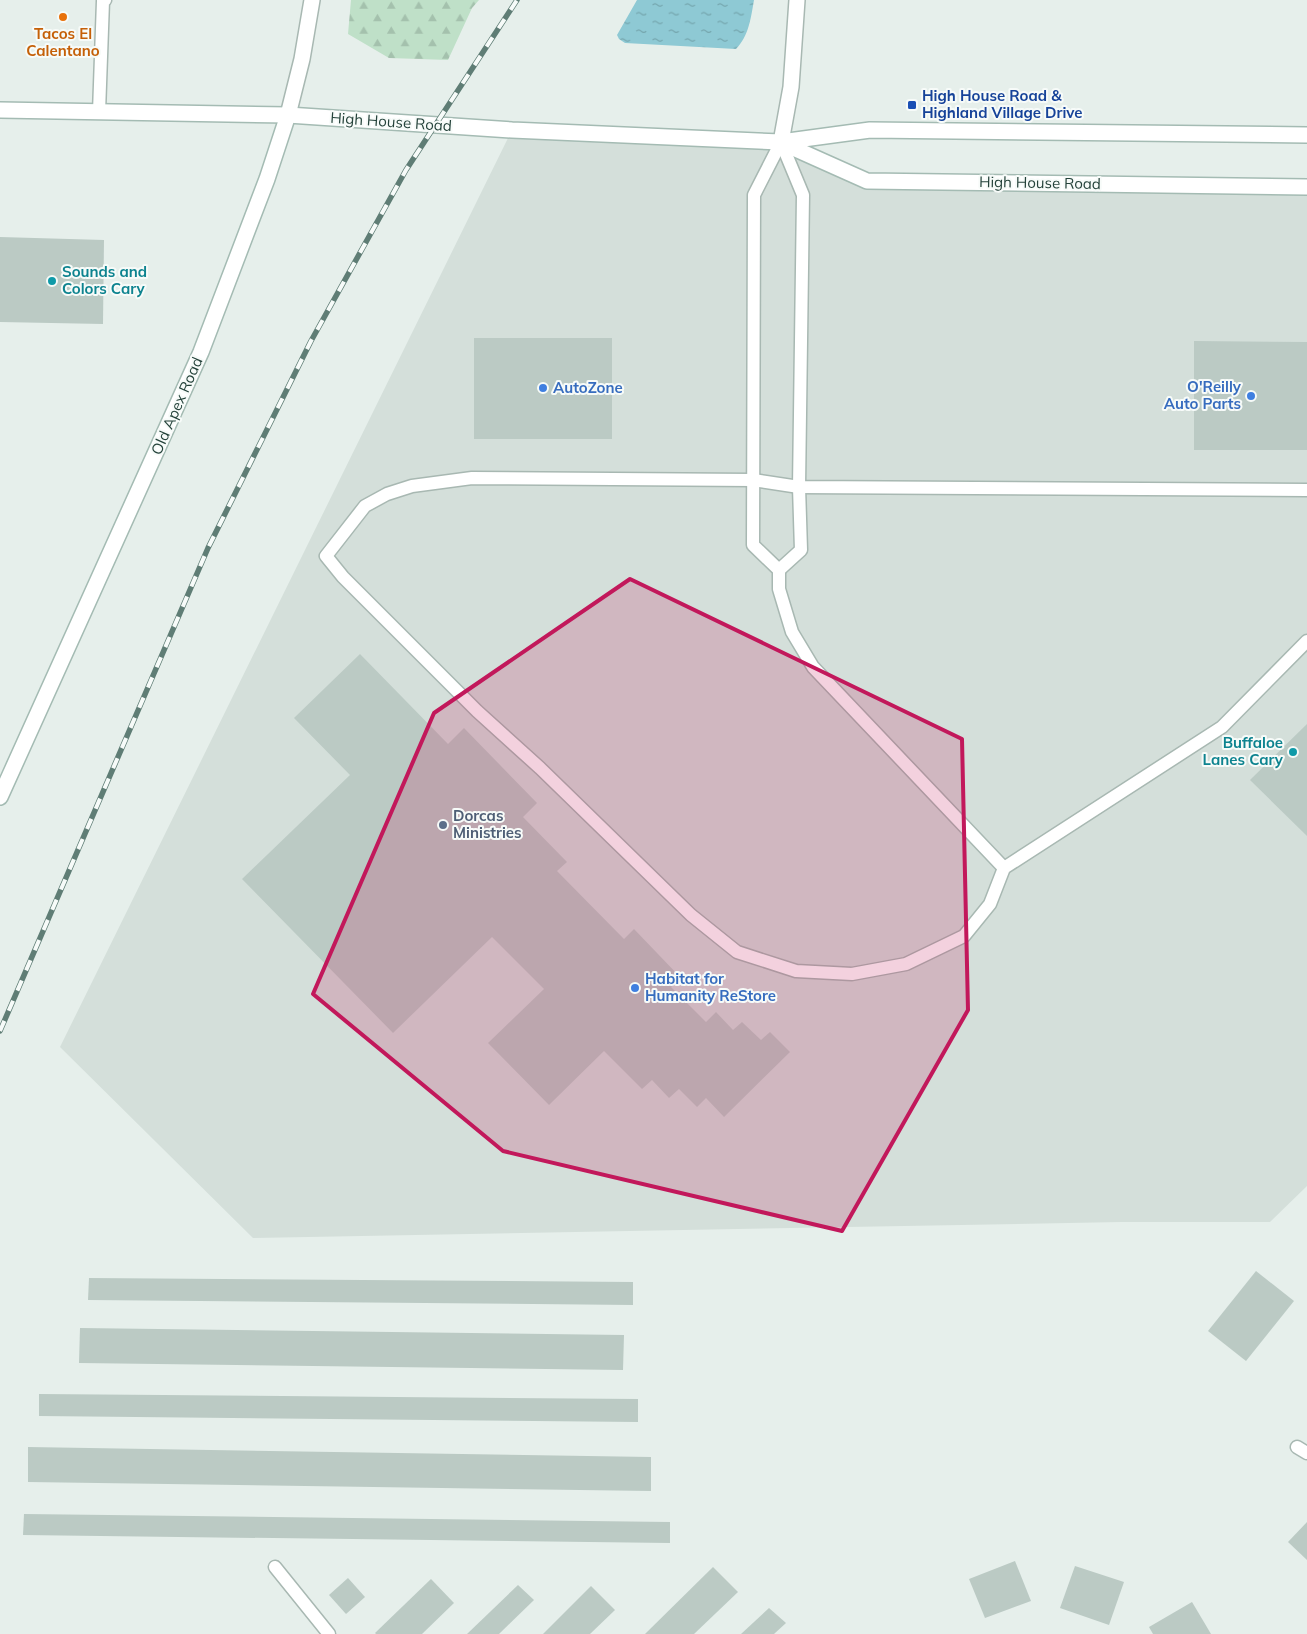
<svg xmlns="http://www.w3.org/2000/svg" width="1307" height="1634" font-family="Mulish,sans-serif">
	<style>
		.built { fill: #d4dfda }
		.forest { fill: url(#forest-firs) }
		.water { fill: url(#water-ripples) }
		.building { fill: #bbcac4 }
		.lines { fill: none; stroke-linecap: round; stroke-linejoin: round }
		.service-casing { stroke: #a8b8b2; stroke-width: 15 }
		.minor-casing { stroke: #a8b8b2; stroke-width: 18 }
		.tertiary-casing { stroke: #a8b8b2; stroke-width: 18 }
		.secondary-casing { stroke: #a4bbb3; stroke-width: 18 }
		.service { stroke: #fff; stroke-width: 12 }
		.minor { stroke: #fff; stroke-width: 15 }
		.tertiary { stroke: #fff; stroke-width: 15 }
		.secondary { stroke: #fff; stroke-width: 15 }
		.rail-casing { stroke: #5f7d75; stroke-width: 5.5 }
		.rail { stroke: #f7fbf9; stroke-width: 4; stroke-dasharray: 11; stroke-linecap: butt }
		.marked { fill: #c2185b; fill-opacity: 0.2; stroke: #c2185b; stroke-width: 4; stroke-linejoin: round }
		.food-dot { fill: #e8710a; stroke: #f7fbf9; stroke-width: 2 }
		.transit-dot { fill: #1a4fb4; stroke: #f7fbf9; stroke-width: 2 }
		.culture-dot { fill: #0f9aa8; stroke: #f7fbf9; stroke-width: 2 }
		.shop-dot { fill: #3f7fe0; stroke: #f7fbf9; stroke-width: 2 }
		.service-dot { fill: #5c6f8a; stroke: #f7fbf9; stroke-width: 2 }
		.labels { text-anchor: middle; stroke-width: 4; stroke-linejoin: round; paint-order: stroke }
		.food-label { font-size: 15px; font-weight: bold; fill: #c56008; stroke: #f7fbf9 }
		.transit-label { font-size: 15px; font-weight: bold; fill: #164399; stroke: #f7fbf9; text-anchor: start }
		.street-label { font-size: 15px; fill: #24423a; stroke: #f7fbf9 }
		.culture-label { font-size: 15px; font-weight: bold; fill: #0d838f; stroke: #f7fbf9; text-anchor: start }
		.shop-label { font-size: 15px; font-weight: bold; fill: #366cbe; stroke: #f7fbf9; text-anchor: start }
		.service-label { font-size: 15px; font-weight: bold; fill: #4e5e75; stroke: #f7fbf9; text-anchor: start }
	</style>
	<defs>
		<pattern id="forest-firs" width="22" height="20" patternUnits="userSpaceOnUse" patternTransform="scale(1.25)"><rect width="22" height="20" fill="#bfe0c8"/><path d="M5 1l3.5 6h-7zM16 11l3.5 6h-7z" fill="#a4c1ad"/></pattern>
		<pattern id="water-ripples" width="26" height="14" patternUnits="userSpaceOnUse" patternTransform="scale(1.25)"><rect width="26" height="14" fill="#8ec9d4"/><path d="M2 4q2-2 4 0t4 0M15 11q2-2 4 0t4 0" fill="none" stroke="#74a5ad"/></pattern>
	</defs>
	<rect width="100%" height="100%" fill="#e6efeb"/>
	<path class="built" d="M 512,130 L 781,142 L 867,181 L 1307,190 L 1307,1186 L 1270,1222 L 1121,1222 L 253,1238 L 60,1047 Z"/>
	<path class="forest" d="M 351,0 L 479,0 L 472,8 L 448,60 L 389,58 L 348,34 Z"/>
	<path class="water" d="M 637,0 L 754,0 C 751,17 749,36 736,49 L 625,43 L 619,39 L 617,35 Z"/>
	<g class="building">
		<path d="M 0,237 L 104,240 L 103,324 L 0,322 Z"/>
		<rect x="474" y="338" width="138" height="101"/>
		<path d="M 1194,341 L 1307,342 L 1307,450 L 1194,450 Z"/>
		<path d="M 360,654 L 448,744 L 464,728 L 537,803 L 523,817 L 567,862 L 557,871 L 624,939 L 634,929 L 681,978 L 671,987 L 706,1022 L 716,1012 L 733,1030 L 742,1022 L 761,1040 L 770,1032 L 790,1052 L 724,1117 L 706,1098 L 697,1107 L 679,1089 L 669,1098 L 652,1080 L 642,1089 L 604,1051 L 549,1105 L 488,1043 L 544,989 L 492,937 L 393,1033 L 242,879 L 350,775 L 294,718 Z"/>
		<path d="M 1307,724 L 1307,836 L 1250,780 Z"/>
		<path d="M 1256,1271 L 1294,1301 L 1246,1361 L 1208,1331 Z"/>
		<path d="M 89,1278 L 633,1282 L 633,1305 L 88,1300 Z"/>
		<path d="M 80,1328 L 624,1335 L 623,1370 L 79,1363 Z"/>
		<path d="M 39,1394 L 638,1399 L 638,1422 L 39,1416 Z"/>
		<path d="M 28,1447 L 651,1457 L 651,1491 L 28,1482 Z"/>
		<path d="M 24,1514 L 670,1522 L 670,1543 L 23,1535 Z"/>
		<path d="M 1307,1522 L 1307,1560 L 1288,1542 Z"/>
		<path d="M 1015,1561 L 1031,1601 L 985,1618 L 969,1579 Z"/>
		<path d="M 1075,1566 L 1124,1582 L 1109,1625 L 1060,1608 Z"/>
		<path d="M 713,1567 L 738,1592 L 694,1634 L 645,1634 Z"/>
		<path d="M 348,1578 L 365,1597 L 346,1614 L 329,1595 Z"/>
		<path d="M 431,1579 L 454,1603 L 422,1634 L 376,1634 L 375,1633 Z"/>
		<path d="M 518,1585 L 534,1600 L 499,1634 L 467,1634 Z"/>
		<path d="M 591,1586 L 615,1610 L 590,1634 L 543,1634 Z"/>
		<path d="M 1192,1602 L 1211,1634 L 1153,1634 L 1149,1627 Z"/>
		<path d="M 769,1608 L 786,1623 L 774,1634 L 741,1634 Z"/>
	</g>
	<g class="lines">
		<defs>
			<g id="service">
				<path d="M 99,112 L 103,1 L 105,0"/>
				<path d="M 781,142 L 754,195 L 753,545 L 779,570 L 779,589 L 792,632 L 813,667 L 1004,868"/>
				<path d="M 1307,490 L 799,487 L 753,480 L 472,478 L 412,486 L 387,494 L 365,506 L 326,556 L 343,577 L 477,711 L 540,768 L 691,915 L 737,952 L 796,971 L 852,974 L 906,964 L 964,936 L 990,904 L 1004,868 L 1222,727 L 1307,641"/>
				<path d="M 779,570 L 801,550 L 799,487 L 803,195 L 781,142"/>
				<path d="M 1297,1447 L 1307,1453"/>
				<path d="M 275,1567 L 329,1634"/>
			</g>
			<path id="minor" d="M 781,142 L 791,87 L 797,0"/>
			<path id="tertiary" d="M 288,115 L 302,59 L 312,0"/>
			<g id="secondary">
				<path d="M 0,110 L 288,115 L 512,130 L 781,142 L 870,130 L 1307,135"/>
				<path d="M 782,143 L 867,181 L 1307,187"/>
				<path d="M 0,797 L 201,352 L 267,179 L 288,115"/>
			</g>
		</defs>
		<use href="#service" class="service-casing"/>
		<use href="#minor" class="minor-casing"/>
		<use href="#tertiary" class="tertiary-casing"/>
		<use href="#secondary" class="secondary-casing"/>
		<use href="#service" class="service"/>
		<use href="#minor" class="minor"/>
		<use href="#tertiary" class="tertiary"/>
		<use href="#secondary" class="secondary"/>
		<defs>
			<path id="rail" d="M 0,1031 L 208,548 L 311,341 L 406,170 L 517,0"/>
		</defs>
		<use href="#rail" class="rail-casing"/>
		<use href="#rail" class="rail"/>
	</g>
	<path class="marked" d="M 630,579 L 962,739 L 968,1010 L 842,1231 L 503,1151 L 313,994 L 434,713 Z"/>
	<circle class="food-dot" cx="63" cy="17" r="5"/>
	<rect class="transit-dot" x="907" y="100" width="10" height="10" rx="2.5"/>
	<g class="culture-dot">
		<circle cx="52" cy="281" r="5"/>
		<circle cx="1293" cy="752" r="5"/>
	</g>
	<g class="shop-dot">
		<circle cx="543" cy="388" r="5"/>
		<circle cx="1251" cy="396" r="5"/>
		<circle cx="635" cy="988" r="5"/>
	</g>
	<circle class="service-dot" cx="443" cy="825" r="5"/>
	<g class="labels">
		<g class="food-label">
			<text x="63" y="39">Tacos El<tspan x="63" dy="17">Calentano</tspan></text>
		</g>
		<g class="transit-label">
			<text x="922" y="101">High House Road &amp;<tspan x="922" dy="17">Highland Village Drive</tspan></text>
		</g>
		<g class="street-label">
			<text transform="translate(391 122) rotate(4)" y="5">High House Road</text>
			<text transform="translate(1040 183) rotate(1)" y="5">High House Road</text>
			<text transform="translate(177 406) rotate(-66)" y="5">Old Apex Road</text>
		</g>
		<g class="culture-label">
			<text x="62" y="277">Sounds and<tspan x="62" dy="17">Colors Cary</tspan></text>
			<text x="1283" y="748" text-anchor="end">Buffaloe<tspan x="1283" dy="17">Lanes Cary</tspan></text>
		</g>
		<g class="shop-label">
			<text x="1241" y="392" text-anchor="end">O'Reilly<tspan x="1241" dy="17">Auto Parts</tspan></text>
			<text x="553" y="393">AutoZone</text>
			<text x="645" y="984">Habitat for<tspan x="645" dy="17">Humanity ReStore</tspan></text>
		</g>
		<g class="service-label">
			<text x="453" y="821">Dorcas<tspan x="453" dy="17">Ministries</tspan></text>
		</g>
	</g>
</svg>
